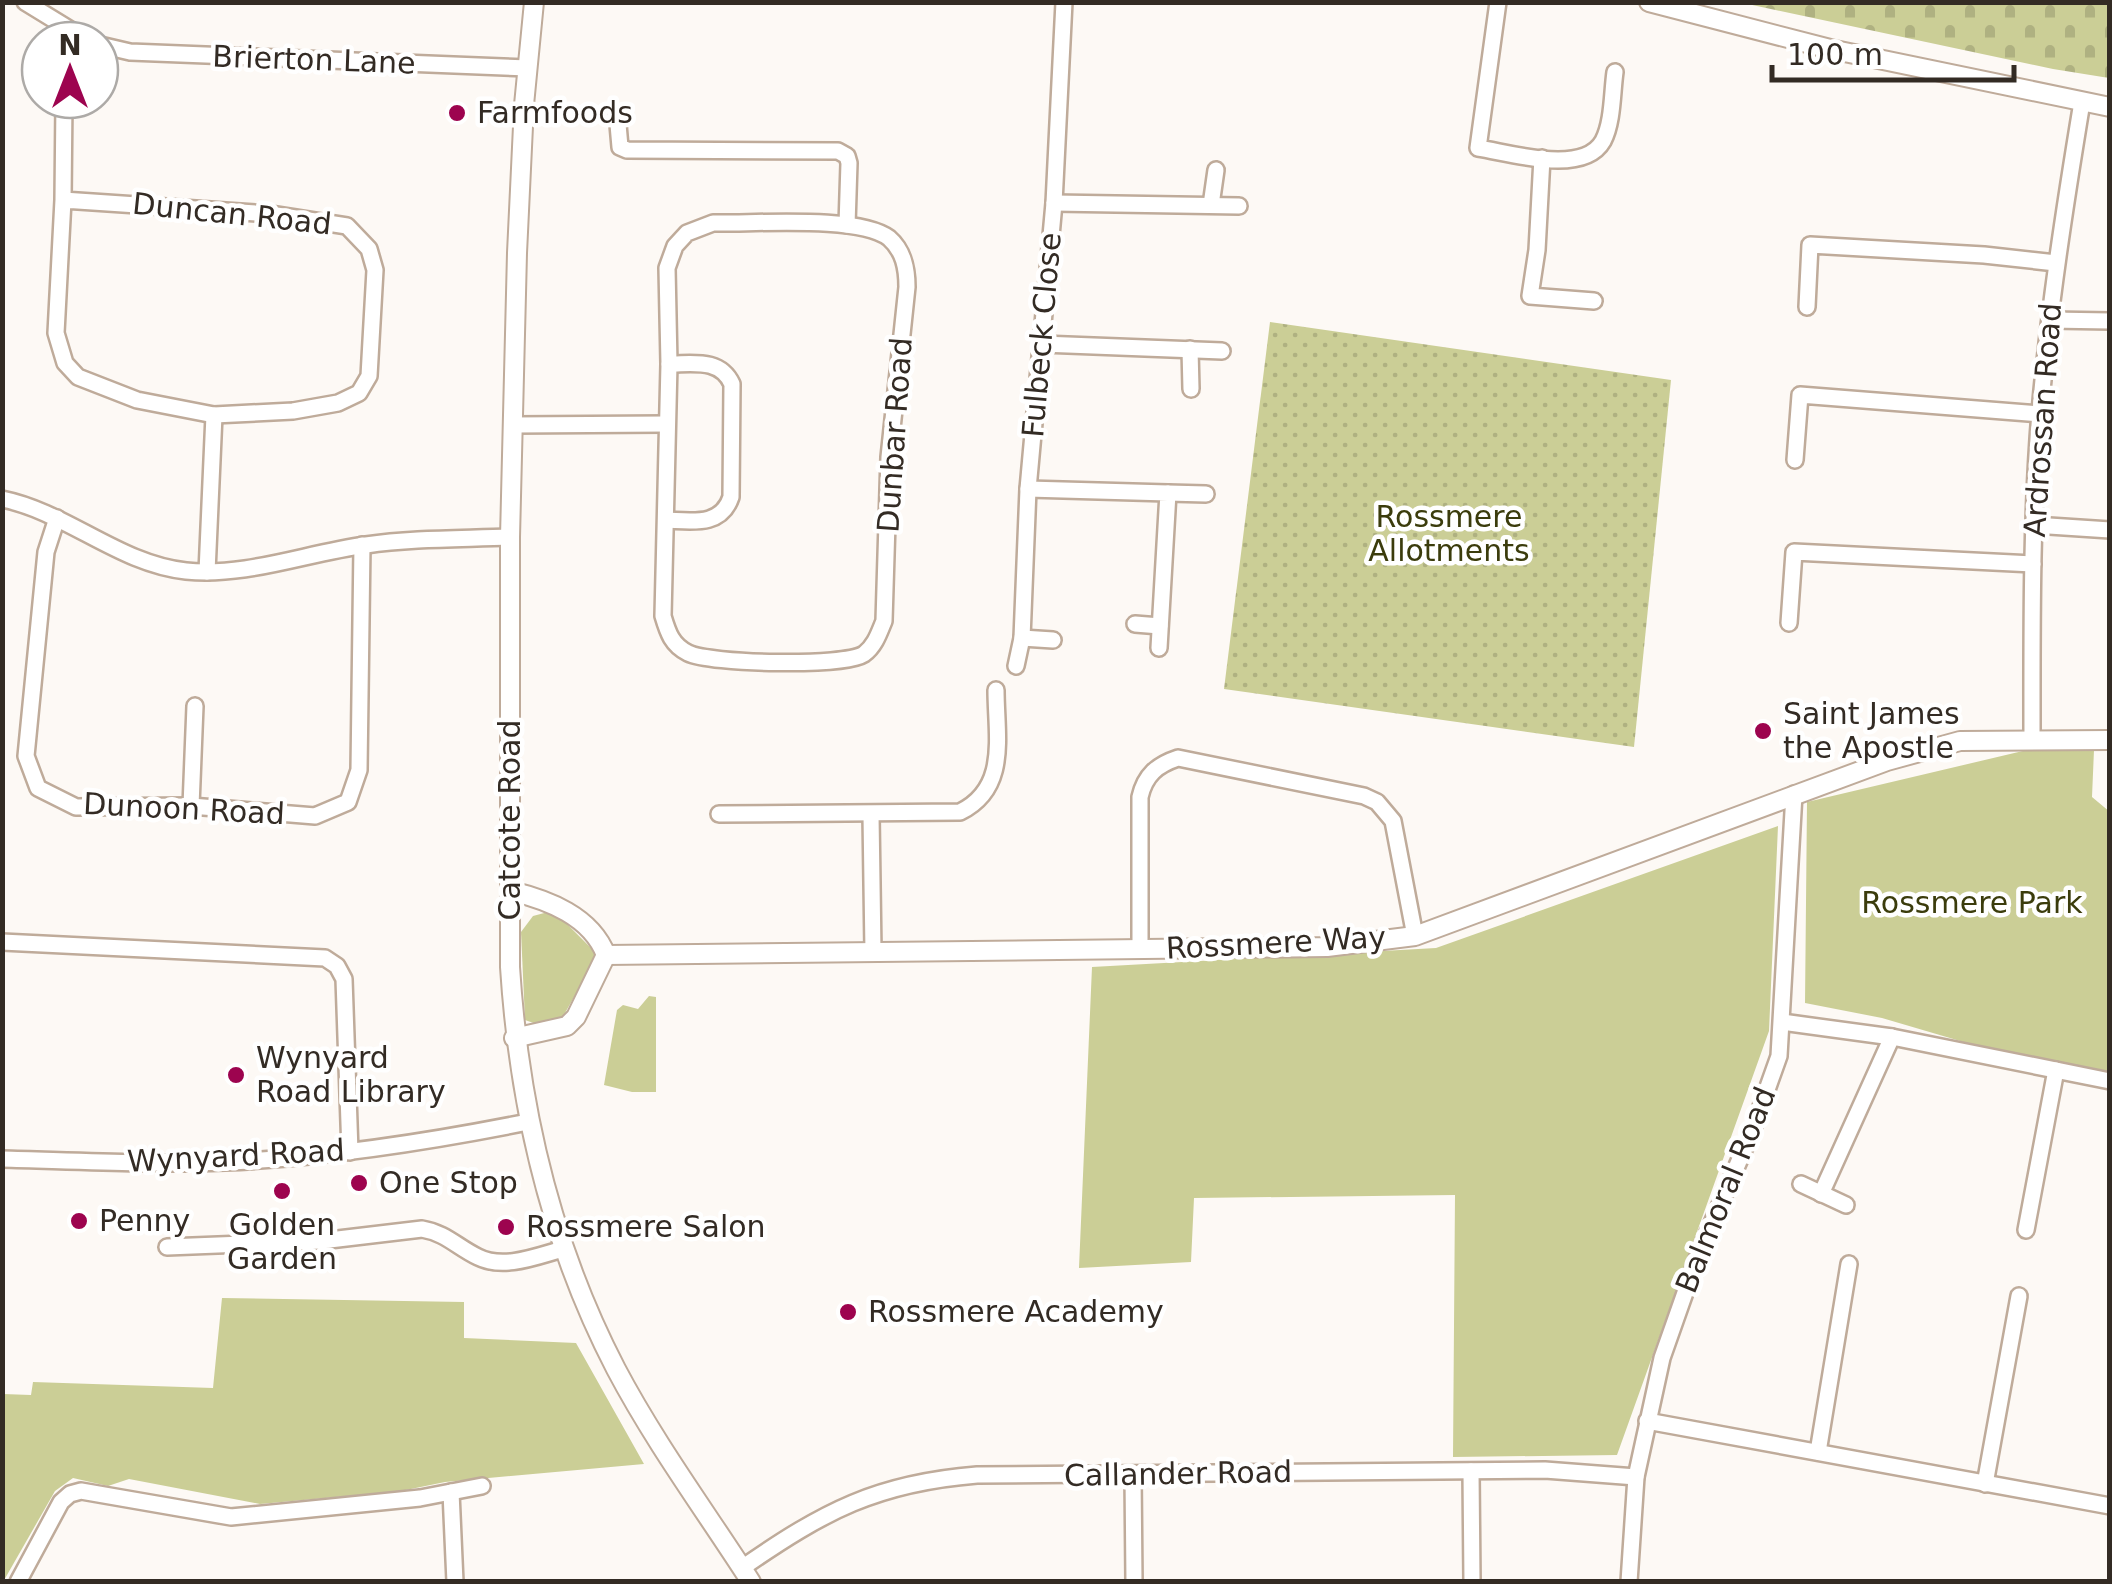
<svg xmlns="http://www.w3.org/2000/svg" width="2112" height="1584" font-family="'DejaVu Sans',sans-serif">
	<style>
		.green { fill: #cbce96 }
		.cemetery { fill: url(#cemetery-stones) }
		.garden { fill: url(#garden-dots) }
		.lines { fill: none; stroke-linecap: round; stroke-linejoin: round }
		.minor-casing { stroke: #bfab9a; stroke-width: 20 }
		.tertiary-casing { stroke: #bfab9a; stroke-width: 22 }
		.minor { stroke: #fff; stroke-width: 15 }
		.tertiary { stroke: #fff; stroke-width: 18 }
		.poi-dot { fill: #9d044f; stroke: #fff; stroke-width: 4 }
		.labels { text-anchor: middle; stroke-width: 9; stroke-linejoin: round; paint-order: stroke }
		.street-label { font-size: 30px; fill: #332b24; stroke: #fff }
		.poi-label { font-size: 30px; fill: #332b24; stroke: #fff; text-anchor: start }
		.park-label { font-size: 30px; fill: #3b3c0c; stroke: #fff }
	</style>
	<defs>
		<pattern id="cemetery-stones" width="16" height="16" patternUnits="userSpaceOnUse" patternTransform="scale(2.5)"><rect width="16" height="16" fill="#cbce96"/><path d="M2 7V4a2 2 0 0 1 4 0v3zM10 15v-3a2 2 0 0 1 4 0v3z" fill="#afb181"/></pattern>
		<pattern id="garden-dots" width="8" height="8" patternUnits="userSpaceOnUse" patternTransform="scale(2.5)"><rect width="8" height="8" fill="#cbce96"/><path d="M2 2h.1M6 6h.1" fill="none" stroke="#afb181" stroke-width="1.8" stroke-linecap="round"/></pattern>
	</defs>
	<rect width="100%" height="100%" fill="#fdf9f5"/>
	<g class="green">
		<path d="M 2027,750 L 2094,750 L 2092,797 L 2110,812 L 2109,1085 L 1882,1018 L 1805,1003 L 1807,802 Z"/>
		<path d="M 1778,826 L 1769,1031 L 1617,1455 L 1453,1457 L 1455,1195 L 1194,1198 L 1191,1262 L 1079,1268 L 1092,967 L 1436,948 Z"/>
		<path d="M 548,912 L 562,919 L 598,955 L 561,1020 L 542,1026 L 525,1020 L 521,932 L 533,916 Z"/>
		<path d="M 649,996 L 656,997 L 656,1092 L 632,1092 L 604,1085 L 617,1010 L 623,1005 L 638,1009 Z"/>
		<path d="M 222,1298 L 464,1302 L 464,1338 L 576,1343 L 644,1464 L 445,1482 L 401,1491 L 260,1504 L 129,1479 L 108,1486 L 73,1478 L 55,1491 L 3,1582 L 3,1394 L 31,1395 L 33,1382 L 213,1388 Z"/>
	</g>
	<path class="cemetery" d="M 1743,3 L 2109,3 L 2109,78 L 2053,69 Z"/>
	<path class="garden" d="M 1270,322 L 1671,380 L 1634,747 L 1224,689 Z"/>
	<g class="lines">
		<defs>
			<g id="minor">
				<path d="M 25,2 L 87,40"/>
				<path d="M 1498,2 L 1478,148 C 1511,153 1583,176 1603,141 C 1613,122 1612,93 1615,72"/>
				<path d="M 100,45 L 130,52 L 528,68"/>
				<path d="M 617,113 L 620,147 L 627,150 L 838,151 L 847,156 L 849,163 L 847,225"/>
				<path d="M 1542,158 L 1537,250 L 1530,296 L 1594,301"/>
				<path d="M 63,200 L 270,214 L 347,226 L 369,249 L 375,270 L 369,376 L 359,393 L 338,403 L 293,411 L 214,415 L 137,400 L 78,377 L 65,363 L 56,333 L 63,200 L 64,100"/>
				<path d="M 1054,203 L 1239,206"/>
				<path d="M 1211,205 L 1216,170"/>
				<path d="M 713,223 C 753,224 859,215 889,238 C 904,251 907,269 907,287 L 889,457 L 884,621 C 879,633 875,646 864,654 C 844,667 710,664 688,653 C 672,645 668,633 663,616 L 669,364 L 667,268 L 675,246 L 687,233 Z"/>
				<path d="M 1807,307 L 1810,245 L 1984,255 L 2056,263"/>
				<path d="M 2050,320 L 2110,321"/>
				<path d="M 1042,344 L 1222,351"/>
				<path d="M 1190,349 L 1191,389"/>
				<path d="M 514,425 L 665,424"/>
				<path d="M 1795,460 L 1800,395 L 2040,414"/>
				<path d="M 1028,489 L 1168,493 L 1159,648"/>
				<path d="M 1168,493 L 1206,494"/>
				<path d="M 2,499 C 67,512 119,564 186,571 C 247,577 306,553 366,545 C 413,538 462,539 510,537"/>
				<path d="M 57,518 L 46,552 L 26,756 L 38,788 L 76,807 L 191,806 L 315,816 L 348,802 L 359,770 L 362,545"/>
				<path d="M 666,520 C 692,521 721,527 731,497 L 732,384 C 720,358 693,364 669,364"/>
				<path d="M 2034,525 L 2110,530"/>
				<path d="M 207,572 L 214,415"/>
				<path d="M 1789,623 L 1794,552 L 2033,564"/>
				<path d="M 1135,624 L 1160,626"/>
				<path d="M 1022,638 L 1053,640"/>
				<path d="M 1016,666 L 1022,638 L 1028,489 L 1054,203 L 1064,2"/>
				<path d="M 2032,741 C 2032,631 2031,522 2040,412 C 2049,308 2065,205 2082,102"/>
				<path d="M 191,806 L 195,706"/>
				<path d="M 719,814 L 960,812 C 1009,788 996,736 996,690"/>
				<path d="M 871,815 L 873,952"/>
				<path d="M 2,942 L 325,958 L 337,966 L 344,979 L 350,1152"/>
				<path d="M 1140,949 L 1140,797 C 1145,775 1157,765 1178,758 L 1364,796 L 1377,802 L 1393,821 L 1415,936"/>
				<path d="M 1782,1022 L 1892,1037 L 2110,1081"/>
				<path d="M 2,1159 C 77,1161 150,1165 225,1162 C 327,1158 428,1142 528,1122"/>
				<path d="M 1801,1184 L 1846,1205"/>
				<path d="M 1821,1194 L 1892,1037"/>
				<path d="M 2026,1230 L 2056,1070"/>
				<path d="M 167,1247 L 321,1241 L 422,1229 C 446,1233 457,1247 478,1257 C 504,1270 537,1256 563,1249"/>
				<path d="M 1647,1421 L 2110,1506"/>
				<path d="M 1818,1452 L 1849,1264"/>
				<path d="M 1471,1471 L 1472,1582"/>
				<path d="M 1133,1474 L 1134,1582"/>
				<path d="M 1985,1484 L 2019,1296"/>
				<path d="M 451,1492 L 455,1582"/>
				<path d="M 742,1568 C 824,1511 877,1483 977,1475 L 1545,1470 L 1636,1477"/>
				<path d="M 18,1582 L 61,1502 L 70,1494 L 81,1491 L 231,1517 L 420,1498 L 482,1486"/>
				<path d="M 1629,1582 L 1636,1477 L 1662,1358 L 1699,1253 L 1753,1129 L 1779,1056 L 1794,794"/>
			</g>
			<g id="tertiary">
				<path d="M 534,2 L 524,105 L 517,253 L 510,537 L 510,967 C 519,1107 551,1244 616,1369 C 655,1443 706,1512 751,1582"/>
				<path d="M 1649,2 L 1830,49 L 2110,107"/>
				<path d="M 511,891 C 548,900 591,916 606,955"/>
				<path d="M 606,955 L 1327,947 L 1415,936 L 1887,761 L 1960,741 L 2110,740"/>
				<path d="M 514,1038 L 567,1026 L 576,1017 L 606,955"/>
			</g>
		</defs>
		<use href="#minor" class="minor-casing"/>
		<use href="#tertiary" class="tertiary-casing"/>
		<use href="#minor" class="minor"/>
		<use href="#tertiary" class="tertiary"/>
	</g>
	<g class="poi-dot">
		<circle cx="457" cy="113" r="10"/>
		<circle cx="1763" cy="731" r="10"/>
		<circle cx="236" cy="1075" r="10"/>
		<circle cx="359" cy="1183" r="10"/>
		<circle cx="282" cy="1191" r="10"/>
		<circle cx="79" cy="1221" r="10"/>
		<circle cx="506" cy="1227" r="10"/>
		<circle cx="848" cy="1312" r="10"/>
	</g>
	<g class="labels">
		<g class="street-label">
			<text transform="translate(314 60) rotate(2)" y="10">Brierton Lane</text>
			<text transform="translate(232 214) rotate(6)" y="10">Duncan Road</text>
			<text transform="translate(1042 335) rotate(-85)" y="10">Fulbeck Close</text>
			<text transform="translate(2043 420) rotate(-86)" y="10">Ardrossan Road</text>
			<text transform="translate(895 435) rotate(-86)" y="10">Dunbar Road</text>
			<text transform="translate(184 809) rotate(3)" y="10">Dunoon Road</text>
			<text transform="translate(510 820) rotate(-90)" y="10">Catcote Road</text>
			<text transform="translate(1276 943) rotate(-3)" y="10">Rossmere Way</text>
			<text transform="translate(236 1156) rotate(-3)" y="10">Wynyard Road</text>
			<text transform="translate(1726 1190) rotate(-68)" y="10">Balmoral Road</text>
			<text transform="translate(1178 1474) rotate(-1)" y="10">Callander Road</text>
		</g>
		<g class="poi-label">
			<text x="477" y="123">Farmfoods</text>
			<text x="1783" y="724">Saint James<tspan x="1783" dy="34">the Apostle</tspan></text>
			<text x="256" y="1068">Wynyard<tspan x="256" dy="34">Road Library</tspan></text>
			<text x="379" y="1193">One Stop</text>
			<text x="99" y="1231">Penny</text>
			<text x="282" y="1235" text-anchor="middle">Golden<tspan x="282" dy="34">Garden</tspan></text>
			<text x="526" y="1237">Rossmere Salon</text>
			<text x="868" y="1322">Rossmere Academy</text>
		</g>
		<g class="park-label">
			<text x="1449" y="527">Rossmere<tspan x="1449" dy="34">Allotments</tspan></text>
			<text x="1972" y="913">Rossmere Park</text>
		</g>
	</g>
	<rect width="2112" height="1584" fill="none" stroke="#332b24" stroke-width="10"/>
	<g transform="translate(70 70)"><circle r="48" fill="#ffffff" stroke="#adaaa7" stroke-width="2.5"/>
	<path d="M0-8L18 38L0 25L-18 38Z" fill="#9d044f"/>
	<text y="-15" font-size="28" font-weight="bold" text-anchor="middle" fill="#332b24">N</text>
	</g>
	<path d="M1772 65v15h242v-15" fill="none" stroke="#332b24" stroke-width="5"/>
	<text x="1787" y="65" font-size="30" fill="#332b24" stroke="#ffffff" stroke-width="8" paint-order="stroke">100 m</text>
</svg>
